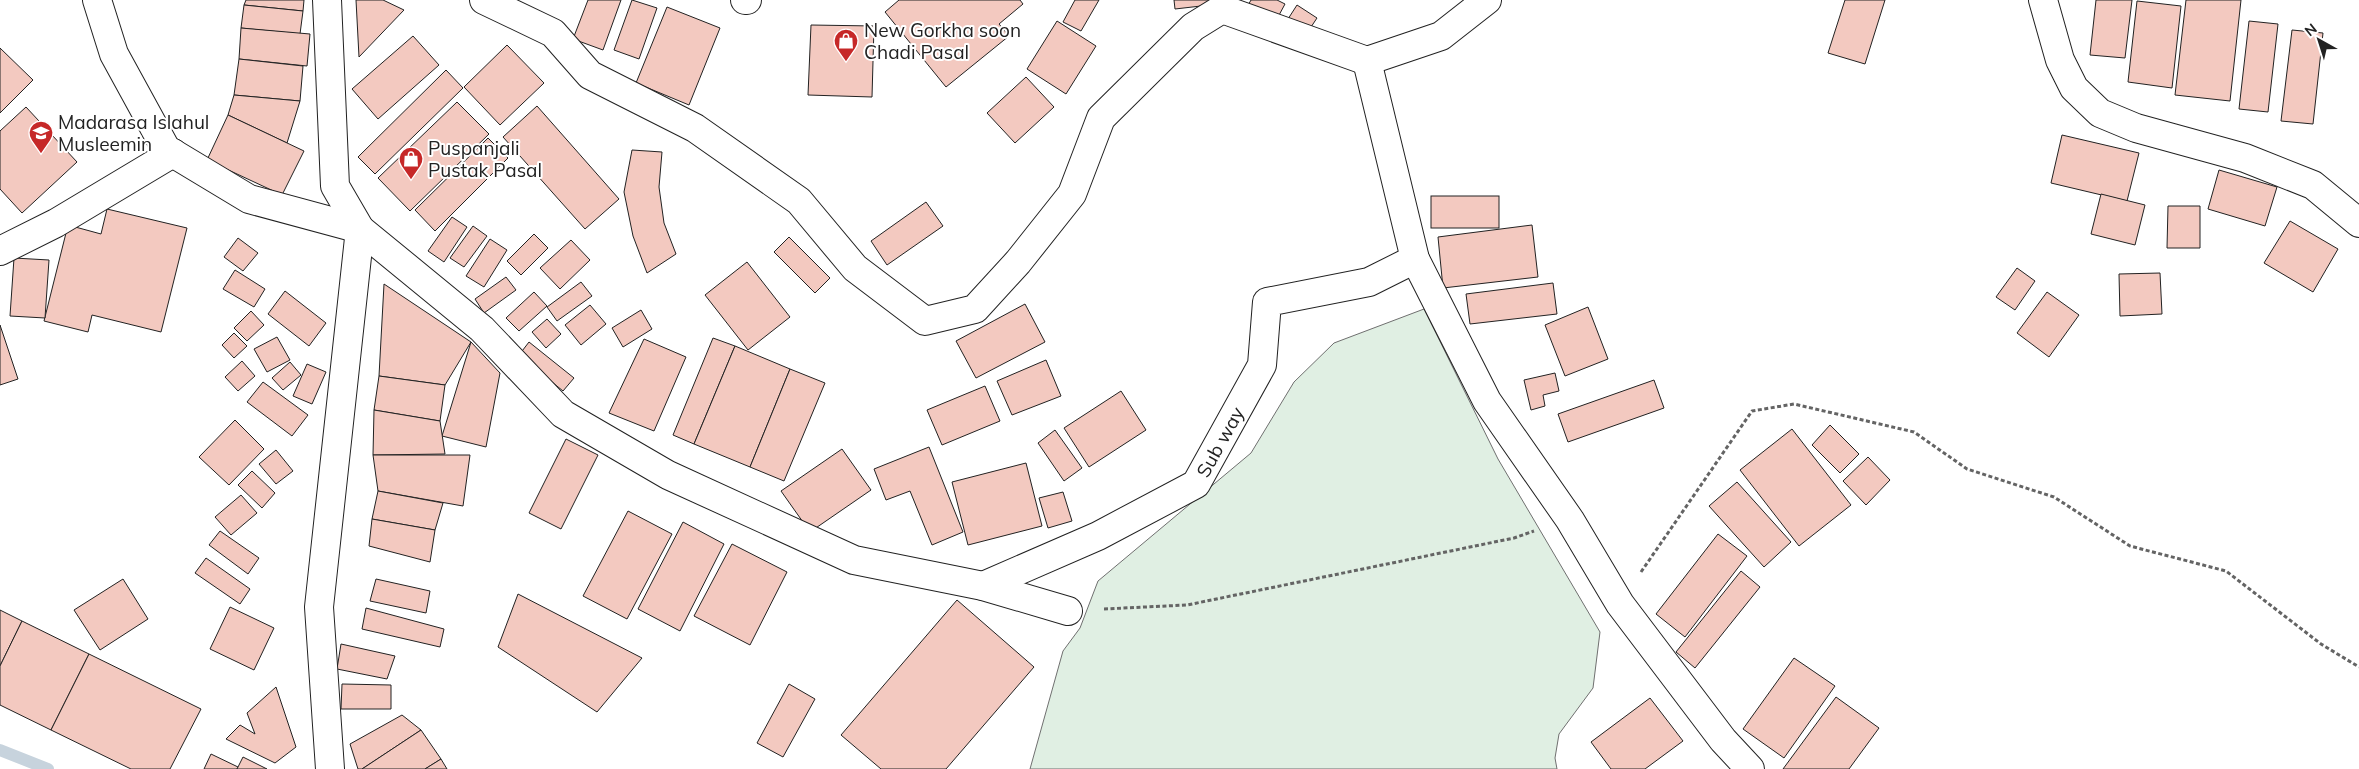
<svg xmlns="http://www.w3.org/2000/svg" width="2359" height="769" font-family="Mulish,sans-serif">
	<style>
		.green { fill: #e0efe3; stroke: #6f6f6f }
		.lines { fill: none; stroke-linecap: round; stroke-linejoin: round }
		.stream { stroke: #c7d3dd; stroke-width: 12 }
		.building { fill: #f3c9c0; stroke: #222 }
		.minor-casing { stroke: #222; stroke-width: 30 }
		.major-casing { stroke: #222; stroke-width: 30 }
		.path { stroke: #646464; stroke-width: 3; stroke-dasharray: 4 2.5; stroke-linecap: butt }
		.minor { stroke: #fff; stroke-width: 28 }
		.major { stroke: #fff; stroke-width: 28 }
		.labels { text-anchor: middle; stroke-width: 4; stroke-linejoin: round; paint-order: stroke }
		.poi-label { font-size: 19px; fill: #222; stroke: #fff; text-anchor: start }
		.street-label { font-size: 19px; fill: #222; stroke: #fff }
	</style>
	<rect width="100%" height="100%" fill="#fff"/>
	<path class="green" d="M 1424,309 L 1498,459 L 1600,632 L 1593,688 L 1559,734 L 1555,758 L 1557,769 L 1030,769 L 1063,651 L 1080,628 L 1098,581 L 1251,453 L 1294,382 L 1334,343 Z"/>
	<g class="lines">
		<path class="stream" d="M 0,750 L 48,769"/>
	</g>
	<g class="building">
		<path d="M 246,0 L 304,0 L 303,11 L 244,5 Z"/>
		<path d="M 356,0 L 383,0 L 404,10 L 359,57 Z"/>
		<path d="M 588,0 L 621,0 L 603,50 L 573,39 Z"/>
		<path d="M 632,0 L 657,8 L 639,59 L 614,50 Z"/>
		<path d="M 899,0 L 1020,0 L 1023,4 L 999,24 L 1009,36 L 946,87 L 885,12 Z"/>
		<path d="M 1075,0 L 1099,0 L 1081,31 L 1063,22 Z"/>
		<path d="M 1174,0 L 1226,0 L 1227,3 L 1175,9 Z"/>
		<path d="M 1251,0 L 1277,0 L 1285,4 L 1271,30 L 1243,14 Z"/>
		<path d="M 1845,0 L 1885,0 L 1865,64 L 1828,53 Z"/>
		<path d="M 2096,0 L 2132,0 L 2125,58 L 2090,55 Z"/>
		<path d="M 2186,0 L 2241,0 L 2230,101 L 2175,95 Z"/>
		<path d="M 2137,1 L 2181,6 L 2172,88 L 2128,82 Z"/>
		<path d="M 244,5 L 303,11 L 300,34 L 241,28 Z"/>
		<path d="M 1297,5 L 1317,18 L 1299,45 L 1279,33 Z"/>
		<path d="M 667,7 L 720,28 L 689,105 L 636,83 Z"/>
		<path d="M 1057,21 L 1096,46 L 1066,94 L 1027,69 Z"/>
		<path d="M 2249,21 L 2278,24 L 2268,112 L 2239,109 Z"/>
		<path d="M 811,25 L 874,26 L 872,97 L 808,95 Z"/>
		<path d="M 241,28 L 310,34 L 307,66 L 239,59 Z"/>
		<path d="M 2292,30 L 2323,33 L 2313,124 L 2281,121 Z"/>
		<path d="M 413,36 L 439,65 L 378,119 L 352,89 Z"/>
		<path d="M 507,45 L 544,83 L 500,125 L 464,87 Z"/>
		<path d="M 0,48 L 33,80 L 0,113 Z"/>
		<path d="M 239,59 L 303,66 L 300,101 L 234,95 Z"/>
		<path d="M 446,70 L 463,88 L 375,174 L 358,157 Z"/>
		<path d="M 1026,77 L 1054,107 L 1015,143 L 987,113 Z"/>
		<path d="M 234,95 L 300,101 L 287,143 L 228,115 Z"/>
		<path d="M 457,102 L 489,134 L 410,211 L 378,178 Z"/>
		<path d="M 537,106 L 619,199 L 585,229 L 503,137 Z"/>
		<path d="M 26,107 L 77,162 L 22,213 L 0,189 L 0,131 Z"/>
		<path d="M 228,115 L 304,151 L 282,195 L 207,160 Z"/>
		<path d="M 2062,135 L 2139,153 L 2127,201 L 2051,183 Z"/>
		<path d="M 488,138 L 508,158 L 435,231 L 415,210 Z"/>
		<path d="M 632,150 L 662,152 L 659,187 L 664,223 L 676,254 L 647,273 L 633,236 L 624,192 Z"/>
		<path d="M 2219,170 L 2277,187 L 2265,226 L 2208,209 Z"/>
		<path d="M 2101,194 L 2145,205 L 2135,245 L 2091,234 Z"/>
		<rect x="1431" y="196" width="68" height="32"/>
		<path d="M 926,202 L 943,226 L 887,265 L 871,241 Z"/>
		<path d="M 2168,206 L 2200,206 L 2200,248 L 2167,248 Z"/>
		<path d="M 107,209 L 187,228 L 161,332 L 92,315 L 88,332 L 44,321 L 68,225 L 101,234 Z"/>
		<path d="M 452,217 L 467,227 L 444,262 L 428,251 Z"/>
		<path d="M 2290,221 L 2338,249 L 2313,292 L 2264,263 Z"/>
		<path d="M 1532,225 L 1538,277 L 1443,288 L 1438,237 Z"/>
		<path d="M 473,226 L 487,236 L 464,267 L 450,258 Z"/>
		<path d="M 534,234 L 548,248 L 521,275 L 507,261 Z"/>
		<path d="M 789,237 L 830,278 L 815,293 L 774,252 Z"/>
		<path d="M 238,238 L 258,253 L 243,271 L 224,257 Z"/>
		<path d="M 490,239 L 507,250 L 484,287 L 466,276 Z"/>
		<path d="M 571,240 L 590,260 L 560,289 L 540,268 Z"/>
		<path d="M 14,258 L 49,260 L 45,318 L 10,316 Z"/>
		<path d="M 747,262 L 790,317 L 748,350 L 705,295 Z"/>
		<path d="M 2017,268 L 2035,281 L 2015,310 L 1996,297 Z"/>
		<path d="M 235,270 L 265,289 L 254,307 L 223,289 Z"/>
		<path d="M 2160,273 L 2162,314 L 2120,316 L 2119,274 Z"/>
		<path d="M 506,277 L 516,290 L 484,313 L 475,299 Z"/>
		<path d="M 581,282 L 592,296 L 557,321 L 547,307 Z"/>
		<path d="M 1553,283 L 1557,314 L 1470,324 L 1466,294 Z"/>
		<path d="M 384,284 L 471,342 L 445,385 L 379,376 Z"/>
		<path d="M 285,291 L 326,323 L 309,346 L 268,314 Z"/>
		<path d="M 534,292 L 547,306 L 519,331 L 506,318 Z"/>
		<path d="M 2047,292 L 2079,315 L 2049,357 L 2017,333 Z"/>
		<path d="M 1025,304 L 1045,342 L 976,378 L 956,341 Z"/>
		<path d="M 590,305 L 606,324 L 581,345 L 565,325 Z"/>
		<path d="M 1588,307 L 1608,359 L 1565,376 L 1545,325 Z"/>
		<path d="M 641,310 L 652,329 L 623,347 L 612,328 Z"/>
		<path d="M 251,311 L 264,325 L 247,341 L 234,328 Z"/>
		<path d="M 547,319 L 561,334 L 546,348 L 532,332 Z"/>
		<path d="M 0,325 L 18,379 L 0,385 Z"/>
		<path d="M 234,333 L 247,346 L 234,358 L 222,345 Z"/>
		<path d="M 277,337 L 290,360 L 267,372 L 254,349 Z"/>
		<path d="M 713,338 L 735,346 L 694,444 L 673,435 Z"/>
		<path d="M 644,339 L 686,357 L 654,431 L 609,413 Z"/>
		<path d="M 471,342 L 500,373 L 486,447 L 442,436 Z"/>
		<path d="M 529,342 L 574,378 L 563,391 L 519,355 Z"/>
		<path d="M 735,346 L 790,369 L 750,467 L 694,444 Z"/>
		<path d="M 1046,360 L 1061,396 L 1012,415 L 997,381 Z"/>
		<path d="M 242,361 L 255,376 L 238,391 L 225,377 Z"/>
		<path d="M 290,362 L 301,375 L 283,390 L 272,378 Z"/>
		<path d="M 307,364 L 326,372 L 312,404 L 293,396 Z"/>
		<path d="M 790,369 L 825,383 L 784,481 L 750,467 Z"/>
		<path d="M 1555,373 L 1559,391 L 1543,395 L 1545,406 L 1531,410 L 1524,380 Z"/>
		<path d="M 379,376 L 445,385 L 440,421 L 374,410 Z"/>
		<path d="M 1654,380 L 1664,408 L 1568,442 L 1558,414 Z"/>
		<path d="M 263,382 L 308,415 L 292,436 L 247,402 Z"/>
		<path d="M 985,386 L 1000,421 L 942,445 L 927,410 Z"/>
		<path d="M 1121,391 L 1146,430 L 1089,467 L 1064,428 Z"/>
		<path d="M 374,410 L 440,421 L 445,454 L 373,455 Z"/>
		<path d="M 235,420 L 264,449 L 229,485 L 199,457 Z"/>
		<path d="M 1830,425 L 1859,454 L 1840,473 L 1812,445 Z"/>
		<path d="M 1792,429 L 1851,505 L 1799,546 L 1740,470 Z"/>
		<path d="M 1055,430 L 1082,468 L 1064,481 L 1038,443 Z"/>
		<path d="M 566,439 L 598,455 L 561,529 L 529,513 Z"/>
		<path d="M 929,447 L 963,532 L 932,545 L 910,491 L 886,500 L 874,469 Z"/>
		<path d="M 842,449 L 871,490 L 810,532 L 781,491 Z"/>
		<path d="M 276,450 L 293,471 L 276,484 L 259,464 Z"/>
		<path d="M 373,455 L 470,455 L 463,506 L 378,491 Z"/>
		<path d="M 1868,457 L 1890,480 L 1866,505 L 1843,481 Z"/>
		<path d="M 1026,463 L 1042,526 L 968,545 L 952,482 Z"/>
		<path d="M 252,471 L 275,493 L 262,508 L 238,485 Z"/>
		<path d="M 1737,482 L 1791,542 L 1764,567 L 1709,506 Z"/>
		<path d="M 378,491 L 443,503 L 435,530 L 372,519 Z"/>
		<path d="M 1063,492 L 1072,521 L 1048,528 L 1039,498 Z"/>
		<path d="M 241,495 L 257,513 L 231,535 L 215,517 Z"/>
		<path d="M 628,511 L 672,534 L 627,619 L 583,596 Z"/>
		<path d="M 372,519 L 435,530 L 430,562 L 369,546 Z"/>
		<path d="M 683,522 L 724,544 L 680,631 L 638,609 Z"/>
		<path d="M 220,531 L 259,558 L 248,574 L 209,545 Z"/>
		<path d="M 1718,534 L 1747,556 L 1685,637 L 1656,614 Z"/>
		<path d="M 732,544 L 787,572 L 750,645 L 694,616 Z"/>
		<path d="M 206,558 L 250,589 L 240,604 L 195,573 Z"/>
		<path d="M 1741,571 L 1760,587 L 1695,668 L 1676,652 Z"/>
		<path d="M 123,579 L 148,619 L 100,650 L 74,610 Z"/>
		<path d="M 376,579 L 430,591 L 426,613 L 370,601 Z"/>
		<path d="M 518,594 L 642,658 L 597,712 L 498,647 Z"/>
		<path d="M 957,600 L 1034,667 L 946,769 L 881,769 L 841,735 Z"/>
		<path d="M 230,607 L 274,628 L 254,670 L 210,649 Z"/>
		<path d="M 366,608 L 444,629 L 440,647 L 362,629 Z"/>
		<path d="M 0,610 L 22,621 L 0,666 Z"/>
		<path d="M 22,621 L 89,654 L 51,730 L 0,705 L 0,666 Z"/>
		<path d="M 341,644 L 395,656 L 387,679 L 337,669 Z"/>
		<path d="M 89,654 L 201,709 L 170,769 L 131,769 L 51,730 Z"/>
		<path d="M 1794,658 L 1835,686 L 1784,758 L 1743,729 Z"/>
		<path d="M 342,684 L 391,685 L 391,709 L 341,709 Z"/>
		<path d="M 789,684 L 815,699 L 783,757 L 757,743 Z"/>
		<path d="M 276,687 L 296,747 L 275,763 L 226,739 L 240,725 L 255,734 L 247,713 Z"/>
		<path d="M 1836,697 L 1879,728 L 1849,769 L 1783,769 Z"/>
		<path d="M 1650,698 L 1683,741 L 1645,769 L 1611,769 L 1591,742 Z"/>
		<path d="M 402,715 L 421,730 L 362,769 L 358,769 L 350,744 Z"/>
		<path d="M 421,730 L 441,759 L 425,769 L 362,769 Z"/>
		<path d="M 211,754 L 238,767 L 237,769 L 204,769 Z"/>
		<path d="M 243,757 L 267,769 L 237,769 Z"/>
		<path d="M 441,759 L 447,769 L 425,769 Z"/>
	</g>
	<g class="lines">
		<defs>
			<g id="minor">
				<path d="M 97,0 L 114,54 L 166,149 L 249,199 L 360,229 L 482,329 L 563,414 L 668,475 L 854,560 L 983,586 L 1068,611"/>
				<path d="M 327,0 L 335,186 L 360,229 L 319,607 L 330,769"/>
				<path d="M 484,0 L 553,33 L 590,75 L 695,128 L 799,201 L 855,268 L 925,321 L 975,309 L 1018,262 L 1072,194 L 1101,118 L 1193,27 L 1222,9 L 1367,61 L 1441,36 L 1487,0"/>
				<path d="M 745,0 L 747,0"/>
				<path d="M 1367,61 L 1415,259 L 1487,401 L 1570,520 L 1620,604 L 1723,740 L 1750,769"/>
				<path d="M 0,251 L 56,223 L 173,153"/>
				<path d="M 983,586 L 1098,536 L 1196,484 L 1262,365 L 1267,302 L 1369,282 L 1415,259"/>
			</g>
			<path id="major" d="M 2043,0 L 2060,60 L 2074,88 L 2100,113 L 2136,128 L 2245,158 L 2313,185 L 2359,223"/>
		</defs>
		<use href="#minor" class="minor-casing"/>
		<use href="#major" class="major-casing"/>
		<g class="path">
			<path d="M 1641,572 L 1752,411 L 1794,404 L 1914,432 L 1967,469 L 2054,497 L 2130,546 L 2226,571 L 2321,644 L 2359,667"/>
			<path d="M 1104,609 L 1187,605 L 1514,538 L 1534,531"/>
		</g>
		<use href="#minor" class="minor"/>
		<use href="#major" class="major"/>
	</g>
	<defs>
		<symbol id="shop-pin" viewBox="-11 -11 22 30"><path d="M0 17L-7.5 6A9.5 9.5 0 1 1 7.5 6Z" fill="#c62828" stroke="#fff"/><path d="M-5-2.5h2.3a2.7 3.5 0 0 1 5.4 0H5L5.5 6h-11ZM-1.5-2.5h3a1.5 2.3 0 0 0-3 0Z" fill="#fff"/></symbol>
		<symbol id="school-pin" viewBox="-11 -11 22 30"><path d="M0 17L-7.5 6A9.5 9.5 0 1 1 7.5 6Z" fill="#c62828" stroke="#fff"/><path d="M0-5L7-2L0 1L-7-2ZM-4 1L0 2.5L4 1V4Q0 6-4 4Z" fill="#fff"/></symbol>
	</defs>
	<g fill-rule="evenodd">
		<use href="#shop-pin" x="832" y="27" width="28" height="38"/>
		<use href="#school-pin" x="27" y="119" width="28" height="38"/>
		<use href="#shop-pin" x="397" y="145" width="28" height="38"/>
	</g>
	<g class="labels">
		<g class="poi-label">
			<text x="864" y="37">New Gorkha soon<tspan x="864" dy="22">Chadi Pasal</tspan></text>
			<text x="58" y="129">Madarasa Islahul<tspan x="58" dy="22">Musleemin</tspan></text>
			<text x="428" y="155">Puspanjali<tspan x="428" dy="22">Pustak Pasal</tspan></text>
		</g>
		<g class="street-label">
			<text transform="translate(1220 442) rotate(-61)" y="7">Sub way</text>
		</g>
	</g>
	<g transform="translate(2319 40) rotate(321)" stroke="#ffffff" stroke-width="4" paint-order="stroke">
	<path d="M0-4L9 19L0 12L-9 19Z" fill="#222222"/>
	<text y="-8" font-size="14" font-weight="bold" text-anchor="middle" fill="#222222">N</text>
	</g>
</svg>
